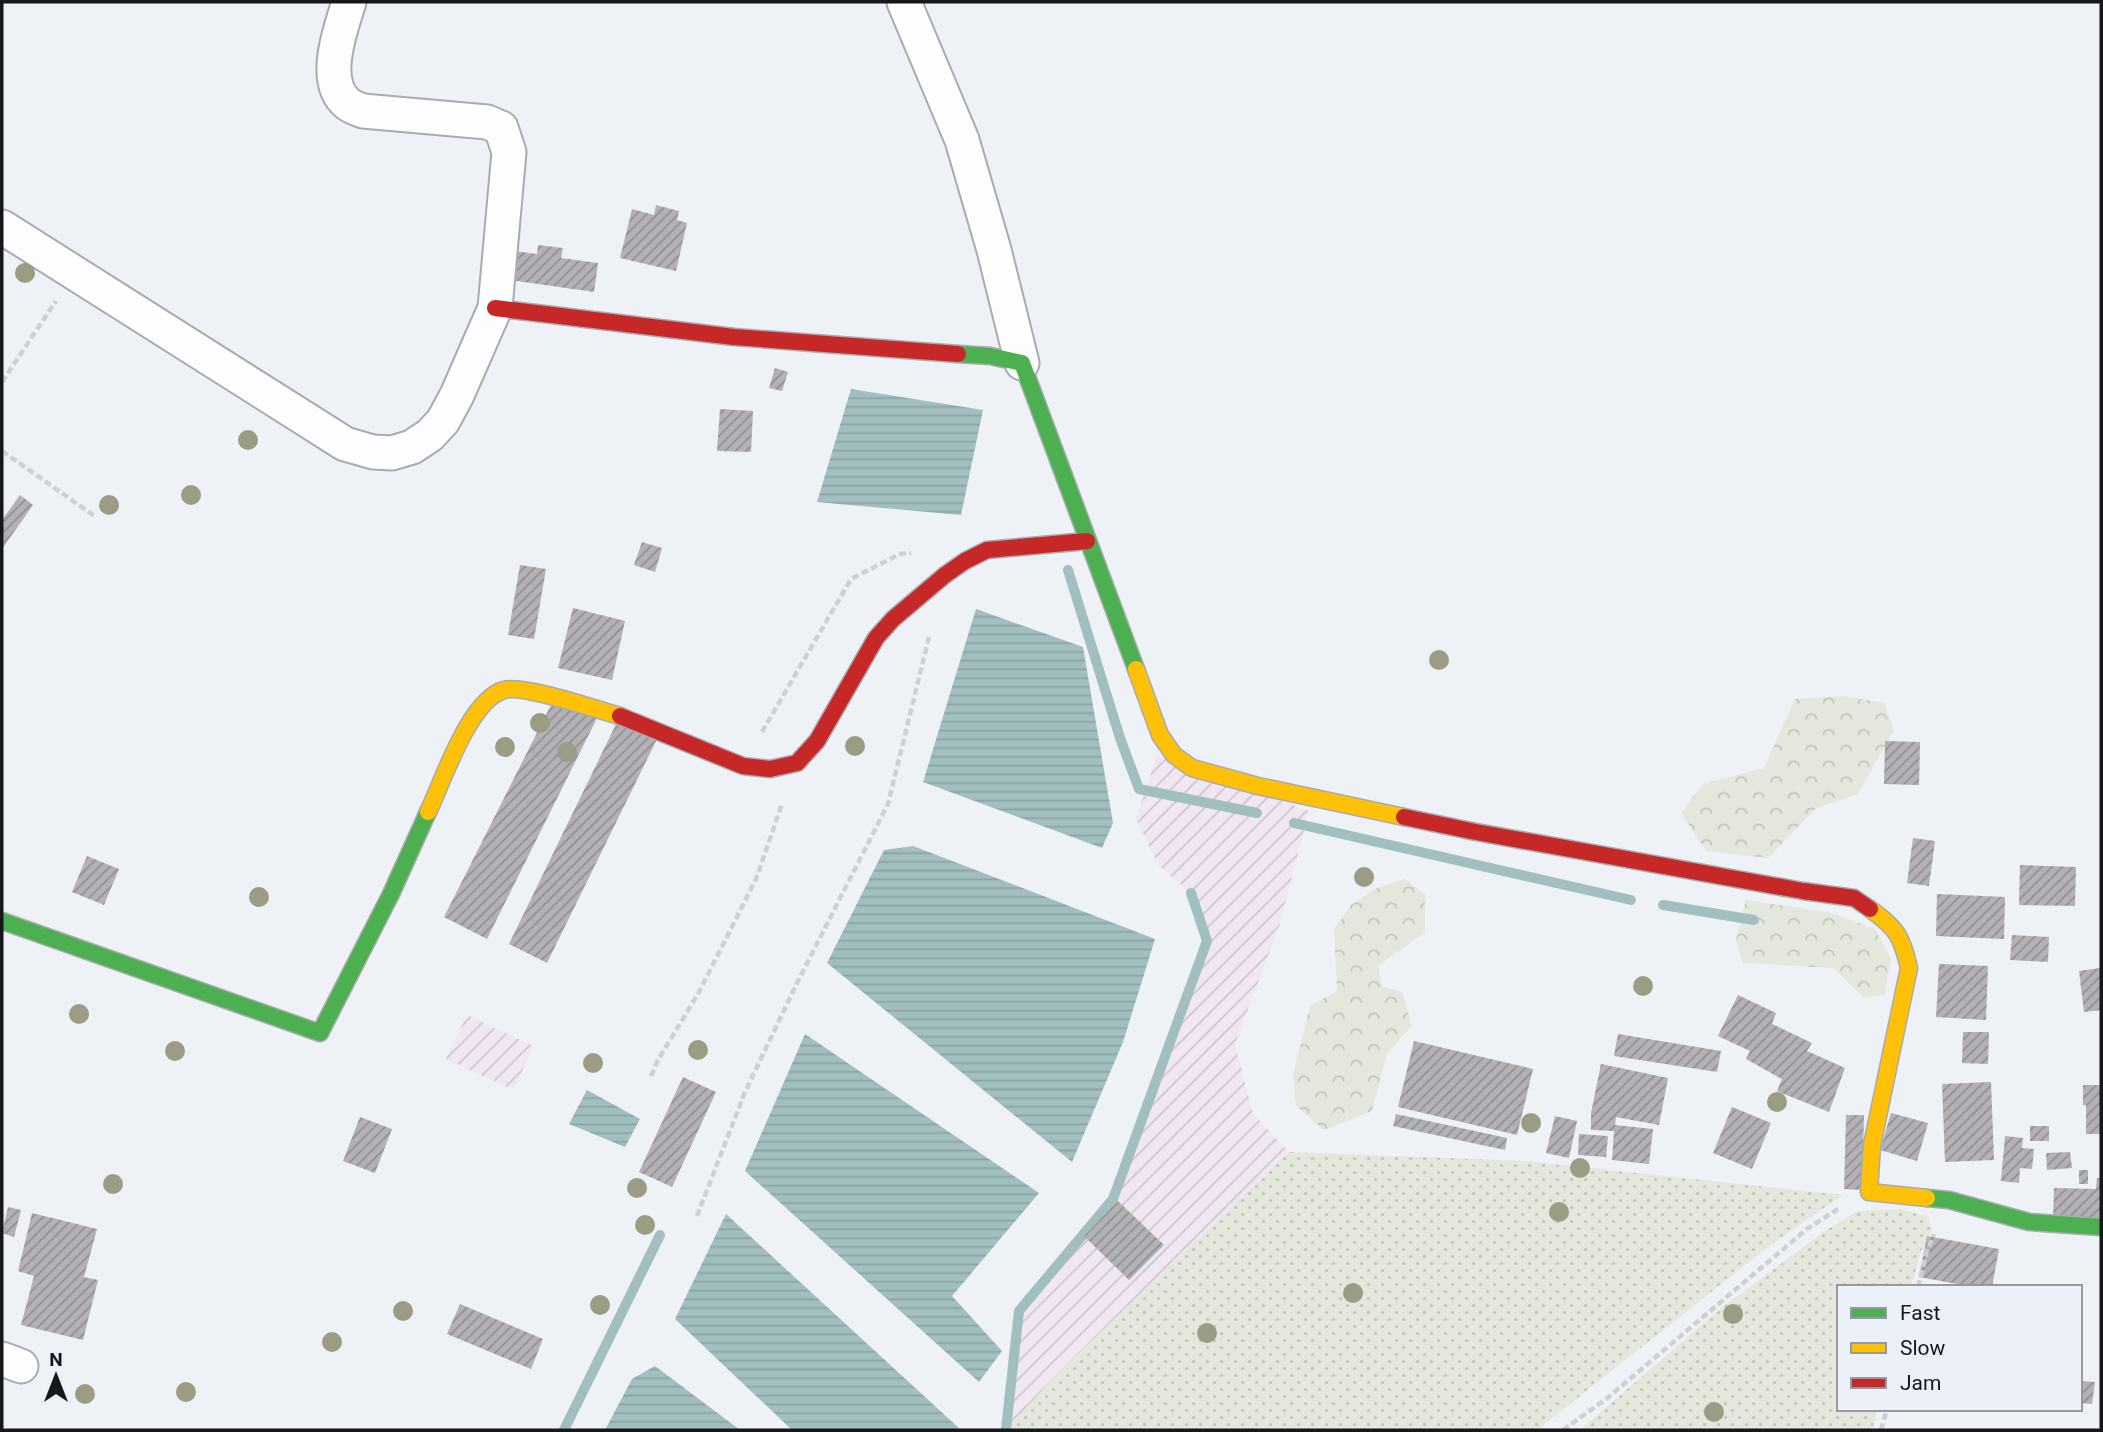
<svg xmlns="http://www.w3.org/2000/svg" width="2103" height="1432" font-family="Roboto,sans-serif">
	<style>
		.industrial { fill: url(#industrial-furrows) }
		.green { fill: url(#green-dots) }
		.forest { fill: url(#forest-crowns) }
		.water { fill: url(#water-rules) }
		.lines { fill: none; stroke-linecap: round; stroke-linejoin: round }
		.stream { stroke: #a2bfbf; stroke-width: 10 }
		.building { fill: url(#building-hatch) }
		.street-casing { stroke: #a9abaf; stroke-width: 37 }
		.fast-casing { stroke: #a9abaf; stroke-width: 19 }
		.slow-casing { stroke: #a9abaf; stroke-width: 19 }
		.jam-casing { stroke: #a9abaf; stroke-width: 19 }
		.path { stroke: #cfd0d2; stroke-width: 4.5; stroke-dasharray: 7 3.5; stroke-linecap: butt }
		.street { stroke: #fcfdfe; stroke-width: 33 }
		.fast { stroke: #4caf50; stroke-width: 16 }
		.slow { stroke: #ffc107; stroke-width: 16 }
		.jam { stroke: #c62828; stroke-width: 16 }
		.tree { fill: #989d84 }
	</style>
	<defs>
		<pattern id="industrial-furrows" width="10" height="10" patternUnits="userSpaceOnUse" patternTransform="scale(1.75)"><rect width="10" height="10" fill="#f0e7f3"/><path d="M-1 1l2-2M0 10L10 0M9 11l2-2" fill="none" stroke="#cdc5d0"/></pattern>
		<pattern id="green-dots" width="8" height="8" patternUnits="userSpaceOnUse" patternTransform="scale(1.75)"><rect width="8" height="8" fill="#e3e7dc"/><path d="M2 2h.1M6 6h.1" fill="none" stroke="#c2c5bc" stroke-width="1.8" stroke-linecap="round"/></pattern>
		<pattern id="forest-crowns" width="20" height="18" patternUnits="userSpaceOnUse" patternTransform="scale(1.75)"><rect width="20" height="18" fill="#e3e7dc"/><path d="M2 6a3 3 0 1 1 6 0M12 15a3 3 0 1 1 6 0" fill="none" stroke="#c2c5bc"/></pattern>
		<pattern id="water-rules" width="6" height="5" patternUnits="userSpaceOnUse" patternTransform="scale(1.75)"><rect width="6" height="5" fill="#a2bfbf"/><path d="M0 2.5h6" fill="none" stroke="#8ba3a4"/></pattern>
		<pattern id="building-hatch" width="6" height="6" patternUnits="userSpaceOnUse" patternTransform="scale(1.75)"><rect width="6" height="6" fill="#b2b1b5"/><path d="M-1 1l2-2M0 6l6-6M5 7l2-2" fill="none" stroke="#908f92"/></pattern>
	</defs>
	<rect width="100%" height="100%" fill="#eef1f6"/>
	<g class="industrial">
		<path d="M 1157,755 L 1309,811 L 1279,927 L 1235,1044 L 1253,1114 L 1289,1152 L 1054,1377 L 1008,1430 L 1006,1429 L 1019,1311 L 1113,1199 L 1207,941 L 1191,893 L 1158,865 L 1136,819 Z"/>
		<path d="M 467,1015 L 534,1046 L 513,1090 L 446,1059 Z"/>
	</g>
	<g class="green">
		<path d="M 1289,1152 L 1524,1161 L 1843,1195 L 1773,1243 L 1537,1430 L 1006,1430 L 1054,1377 Z"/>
		<path d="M 1901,1209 L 1928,1217 L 1932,1229 L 1921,1251 L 1911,1287 L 1839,1287 L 1839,1409 L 1878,1409 L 1872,1430 L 1580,1430 L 1720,1309 L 1825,1231 L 1858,1211 Z"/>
	</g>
	<g class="forest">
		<path d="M 1843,696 L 1884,703 L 1894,730 L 1858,794 L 1816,808 L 1768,858 L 1706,851 L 1681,813 L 1703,784 L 1764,768 L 1795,699 Z"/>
		<path d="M 1404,879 L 1425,894 L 1425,932 L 1378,966 L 1382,986 L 1402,992 L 1412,1026 L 1387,1053 L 1372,1111 L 1324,1130 L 1296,1106 L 1293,1076 L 1310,1006 L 1337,991 L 1334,929 L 1351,905 L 1375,889 Z"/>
		<path d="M 1746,900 L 1832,913 L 1875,929 L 1891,959 L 1885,994 L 1864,998 L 1833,968 L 1743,963 L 1736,940 Z"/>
	</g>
	<g class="water">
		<path d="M 851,389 L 983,410 L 961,515 L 817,502 Z"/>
		<path d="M 976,609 L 1083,647 L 1113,823 L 1102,848 L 923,782 Z"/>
		<path d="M 913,846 L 1155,939 L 1123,1042 L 1072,1162 L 827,963 L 884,850 Z"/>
		<path d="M 805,1034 L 1039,1193 L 952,1296 L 1002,1351 L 979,1382 L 745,1171 Z"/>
		<path d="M 587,1090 L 640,1119 L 625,1147 L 569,1124 Z"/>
		<path d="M 726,1214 L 961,1430 L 792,1430 L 675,1319 Z"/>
		<path d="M 655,1366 L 740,1430 L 605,1430 L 632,1379 Z"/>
	</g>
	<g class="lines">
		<g class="stream">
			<path d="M 1068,570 L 1120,738 L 1139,789 L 1257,813"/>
			<path d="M 1294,823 L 1631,900"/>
			<path d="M 1663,905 L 1754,920"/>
			<path d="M 1006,1429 L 1019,1311 L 1113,1199 L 1207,941 L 1191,893"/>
			<path d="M 564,1430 L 660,1235"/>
		</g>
	</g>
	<g class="building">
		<path d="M 656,205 L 679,211 L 677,220 L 687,223 L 676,271 L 620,258 L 632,209 L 654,215 Z"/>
		<path d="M 538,245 L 563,248 L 561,258 L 598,263 L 594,292 L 510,280 L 514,251 L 537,254 Z"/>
		<path d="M 775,368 L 788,372 L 782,391 L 769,388 Z"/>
		<path d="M 720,409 L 753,411 L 751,452 L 717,451 Z"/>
		<path d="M 20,495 L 33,505 L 2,549 L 2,520 Z"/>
		<path d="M 642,542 L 662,548 L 655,572 L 634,565 Z"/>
		<path d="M 520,565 L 546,569 L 534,639 L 508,635 Z"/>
		<path d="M 573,608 L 625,621 L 612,680 L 558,668 Z"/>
		<path d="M 557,693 L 599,714 L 487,939 L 444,917 Z"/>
		<path d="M 620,716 L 659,735 L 547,963 L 509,944 Z"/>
		<path d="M 1885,741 L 1920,742 L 1919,785 L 1884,784 Z"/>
		<path d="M 1913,838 L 1935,841 L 1929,886 L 1907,883 Z"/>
		<path d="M 87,856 L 119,869 L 104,905 L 72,892 Z"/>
		<path d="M 2020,865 L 2076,867 L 2075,906 L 2019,905 Z"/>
		<path d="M 1937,894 L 2005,897 L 2004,939 L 1936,936 Z"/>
		<path d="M 2012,935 L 2049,937 L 2048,962 L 2010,960 Z"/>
		<path d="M 1939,964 L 1988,966 L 1986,1020 L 1936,1017 Z"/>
		<path d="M 2100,968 L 2101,1010 L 2084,1012 L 2079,971 Z"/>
		<path d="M 1738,995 L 1776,1013 L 1772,1024 L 1812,1043 L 1807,1051 L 1845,1068 L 1829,1112 L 1777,1091 L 1782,1079 L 1746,1059 L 1750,1051 L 1718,1036 Z"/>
		<path d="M 1963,1032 L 1989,1032 L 1988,1064 L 1962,1063 Z"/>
		<path d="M 1618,1034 L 1721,1051 L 1717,1072 L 1614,1056 Z"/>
		<path d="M 1414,1041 L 1533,1069 L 1517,1135 L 1398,1107 Z"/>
		<path d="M 1601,1064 L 1668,1078 L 1659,1125 L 1616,1117 L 1615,1125 L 1653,1129 L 1649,1164 L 1612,1160 L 1614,1131 L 1591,1130 L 1591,1113 Z"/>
		<path d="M 683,1077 L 716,1092 L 672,1187 L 639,1172 Z"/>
		<path d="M 1991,1082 L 1994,1160 L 1945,1162 L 1942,1084 Z"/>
		<path d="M 2083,1085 L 2101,1085 L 2101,1134 L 2086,1134 L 2086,1105 L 2083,1105 Z"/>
		<path d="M 1732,1107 L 1771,1123 L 1752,1169 L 1713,1153 Z"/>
		<path d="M 1891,1113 L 1928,1123 L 1917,1161 L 1880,1150 Z"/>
		<path d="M 1396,1114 L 1507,1138 L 1505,1150 L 1393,1126 Z"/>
		<path d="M 1846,1115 L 1864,1115 L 1862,1190 L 1844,1189 Z"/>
		<path d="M 1555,1116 L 1577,1121 L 1569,1158 L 1546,1153 Z"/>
		<path d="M 360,1117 L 392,1129 L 375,1173 L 343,1161 Z"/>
		<rect x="2030" y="1126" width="19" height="15"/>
		<path d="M 1579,1134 L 1608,1136 L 1606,1157 L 1578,1155 Z"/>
		<path d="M 2005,1136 L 2023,1138 L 2022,1148 L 2034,1149 L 2032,1169 L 2020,1168 L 2019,1183 L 2001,1181 Z"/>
		<path d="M 2070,1152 L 2072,1168 L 2047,1170 L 2046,1153 Z"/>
		<rect x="2079" y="1170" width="9" height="14"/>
		<path d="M 2097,1178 L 2101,1178 L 2101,1221 L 2053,1219 L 2054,1188 L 2096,1189 Z"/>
		<path d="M 1118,1201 L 1164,1245 L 1129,1280 L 1084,1236 Z"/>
		<path d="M 8,1207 L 21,1210 L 14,1237 L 2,1233 Z"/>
		<path d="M 32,1213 L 97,1229 L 84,1277 L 98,1280 L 83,1340 L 21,1325 L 34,1276 L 18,1271 Z"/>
		<path d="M 1927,1236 L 1999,1249 L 1992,1287 L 1974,1287 L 1919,1277 Z"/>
		<path d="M 460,1304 L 543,1339 L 531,1369 L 447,1334 Z"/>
		<path d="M 2080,1381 L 2095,1382 L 2092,1404 L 2080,1403 Z"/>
	</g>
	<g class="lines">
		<defs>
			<g id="street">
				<path d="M 904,2 L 962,140 L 994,250 L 1022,363"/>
				<path d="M 2,227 L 345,444 L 373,452 L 392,453 L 412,447 L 430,435 L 443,421 L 457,395 L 495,308 L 509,152 L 501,128 L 487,122 L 363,111 C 358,109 352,107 348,104 C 320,82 341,28 349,2"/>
				<path d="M 2,1359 L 21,1366"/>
			</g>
			<g id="fast">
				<path d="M 958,354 L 990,356 L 1022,363 L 1136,669"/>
				<path d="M 2,921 L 320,1033 L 391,894 L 428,812"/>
				<path d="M 1927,1198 L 1949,1200 L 2029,1222 L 2101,1227"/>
			</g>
			<g id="slow">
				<path d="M 1136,669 L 1160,735 L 1174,755 L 1192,768 L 1258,786 L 1404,817"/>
				<path d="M 428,812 C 443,781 469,700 504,690 C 523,684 598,710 620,716"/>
				<path d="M 1870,909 C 1897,928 1902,937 1909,968 L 1872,1145 L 1869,1192 L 1927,1198"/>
			</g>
			<g id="jam">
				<path d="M 495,308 L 734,337 L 958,354"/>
				<path d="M 620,716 L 743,766 L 770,769 L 797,763 L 817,741 L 876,638 L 893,619 L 945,575 L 965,561 L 987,550 L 1087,541"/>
				<path d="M 1404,817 L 1476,832 L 1803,891 L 1854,898 L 1870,909"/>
			</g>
		</defs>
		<use href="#street" class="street-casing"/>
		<use href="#fast" class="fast-casing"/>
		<use href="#slow" class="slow-casing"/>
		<use href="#jam" class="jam-casing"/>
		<g class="path">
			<path d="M 2,382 L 56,301"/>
			<path d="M 2,451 L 96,517"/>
			<path d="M 762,732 L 851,579 L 900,554 L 911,553"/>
			<path d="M 651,1076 L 658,1060 L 698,994 L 756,879 L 782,804"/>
			<path d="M 697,1216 L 745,1092 L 798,981 L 888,804 L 929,637"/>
			<path d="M 1918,1287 L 1927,1251 L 1934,1234"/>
			<path d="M 1563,1430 L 1605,1400 L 1807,1229 L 1838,1209"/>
			<path d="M 1881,1430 L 1887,1409"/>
		</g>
		<use href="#street" class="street"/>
		<use href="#fast" class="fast"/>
		<use href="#slow" class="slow"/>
		<use href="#jam" class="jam"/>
	</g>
	<g class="tree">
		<circle cx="25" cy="273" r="10"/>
		<circle cx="248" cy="440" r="10"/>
		<circle cx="191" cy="495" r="10"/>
		<circle cx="109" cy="505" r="10"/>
		<circle cx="1439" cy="660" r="10"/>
		<circle cx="540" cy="723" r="10"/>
		<circle cx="855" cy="746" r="10"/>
		<circle cx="505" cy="747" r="10"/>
		<circle cx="567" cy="752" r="10"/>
		<circle cx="1364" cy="877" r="10"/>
		<circle cx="259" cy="897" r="10"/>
		<circle cx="1643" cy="986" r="10"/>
		<circle cx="79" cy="1014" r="10"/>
		<circle cx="698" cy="1050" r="10"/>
		<circle cx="175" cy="1051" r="10"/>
		<circle cx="593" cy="1063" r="10"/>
		<circle cx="1777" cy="1102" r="10"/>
		<circle cx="1531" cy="1123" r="10"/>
		<circle cx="1580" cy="1168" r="10"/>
		<circle cx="113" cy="1184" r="10"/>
		<circle cx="637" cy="1188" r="10"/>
		<circle cx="1559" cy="1212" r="10"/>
		<circle cx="645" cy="1225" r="10"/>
		<circle cx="1353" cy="1293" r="10"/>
		<circle cx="600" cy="1305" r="10"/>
		<circle cx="403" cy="1311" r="10"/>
		<circle cx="1733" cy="1314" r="10"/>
		<circle cx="1207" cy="1333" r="10"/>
		<circle cx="332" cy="1342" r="10"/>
		<circle cx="186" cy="1392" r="10"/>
		<circle cx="85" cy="1394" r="10"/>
		<circle cx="1714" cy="1412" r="10"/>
	</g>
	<rect width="2103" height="1432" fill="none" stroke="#16171b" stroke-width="7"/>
	<rect x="1837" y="1285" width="245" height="126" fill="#ebf0f9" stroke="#9699a0" stroke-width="2"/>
	<rect x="1851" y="1308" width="35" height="10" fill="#4caf50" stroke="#9699a0" stroke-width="2"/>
	<text x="1900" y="1320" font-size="21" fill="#16171b">Fast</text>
	<rect x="1851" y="1343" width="35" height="10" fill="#ffc107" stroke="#9699a0" stroke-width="2"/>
	<text x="1900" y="1355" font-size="21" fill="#16171b">Slow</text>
	<rect x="1851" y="1378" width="35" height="10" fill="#c62828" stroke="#9699a0" stroke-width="2"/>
	<text x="1900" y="1390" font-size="21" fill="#16171b">Jam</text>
	<g transform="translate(56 1376)" stroke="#ebf0f9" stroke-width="5" paint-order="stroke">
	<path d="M0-5L12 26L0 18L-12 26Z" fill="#16171b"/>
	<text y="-10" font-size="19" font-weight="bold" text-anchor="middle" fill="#16171b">N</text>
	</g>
</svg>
